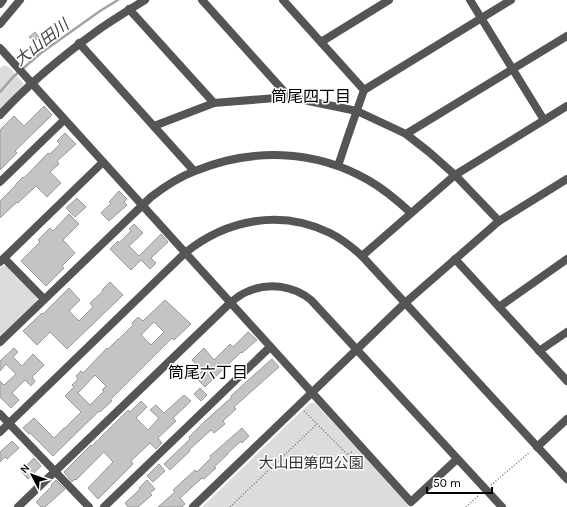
<svg xmlns="http://www.w3.org/2000/svg" width="567" height="507" font-family="Karla,'Noto Sans JP',sans-serif">
	<style>
		.green { fill: #dcdcdc }
		.lines { fill: none; stroke-linecap: round; stroke-linejoin: round }
		.stream { stroke: #a3a3a3; stroke-width: 2.5 }
		.building { fill: #c4c4c4; stroke: #999; fill-rule: evenodd }
		.path { stroke: #777; stroke-width: 1.5; stroke-dasharray: 1 2; stroke-linecap: butt }
		.minor { stroke: #555; stroke-width: 8 }
		.tertiary { stroke: #555; stroke-width: 8 }
		.labels { text-anchor: middle; stroke-width: 3; stroke-linejoin: round; paint-order: stroke }
		.park-label { font-size: 15px; fill: #333; stroke: #fff }
		.water-label { font-size: 16px; font-style: italic; fill: #444; stroke: #fff }
		.neighbourhood-label { font-size: 16px; fill: #000; stroke: #fff }
	</style>
	<rect width="100%" height="100%" fill="#fff"/>
	<g class="green">
		<path d="M 4,65 L 10,68 L 24,84 L 0,109 L 0,68 Z"/>
		<path d="M 6,265 L 36,296 L 37,301 L 0,336 L 0,268 L 2,266 Z"/>
		<path d="M 310,403 L 315,403 L 410,507 L 202,507 Z"/>
	</g>
	<g class="lines">
		<path class="stream" d="M 0,92 L 13,77 L 41,53 L 100,11 L 118,0"/>
	</g>
	<g class="building">
		<path d="M 35,32 L 39,37 L 34,42 L 29,37 Z"/>
		<path d="M 44,106 L 52,115 L 15,151 L 17,153 L 0,170 L 0,130 L 14,116 L 24,126 Z"/>
		<path d="M 65,133 L 76,144 L 57,161 L 59,164 L 50,172 L 61,183 L 47,197 L 36,186 L 18,203 L 17,202 L 0,218 L 0,201 L 16,185 L 16,184 L 23,177 L 24,178 L 48,153 L 50,154 L 60,144 L 57,141 Z"/>
		<path d="M 119,191 L 127,199 L 124,202 L 127,205 L 109,221 L 101,213 L 111,203 L 109,202 Z"/>
		<path d="M 77,198 L 86,207 L 75,217 L 66,208 Z"/>
		<path d="M 69,214 L 79,224 L 63,240 L 75,253 L 62,266 L 64,268 L 46,286 L 21,261 L 40,242 L 38,240 L 50,228 L 53,231 Z"/>
		<path d="M 134,224 L 143,233 L 129,246 L 139,256 L 161,234 L 168,242 L 151,258 L 156,263 L 150,269 L 141,260 L 131,270 L 110,249 L 118,241 L 119,243 L 131,231 L 129,229 Z"/>
		<path d="M 110,282 L 123,295 L 67,349 L 50,332 L 37,345 L 23,331 L 42,313 L 43,314 L 69,288 L 80,300 L 69,311 L 79,321 L 93,307 L 90,303 L 103,291 L 102,290 Z"/>
		<path d="M 165,300 L 191,324 L 174,340 L 172,338 L 110,400 L 112,401 L 100,412 L 99,411 L 53,456 L 30,433 L 29,434 L 23,428 L 34,418 L 54,438 L 64,428 L 65,428 L 81,412 L 65,396 L 74,387 L 72,385 L 78,379 L 76,376 L 81,371 L 83,373 L 107,348 L 108,349 L 118,339 L 118,340 L 133,325 L 132,323 L 138,317 L 143,321 ZM 154,322 L 164,332 L 151,345 L 141,335 ZM 95,375 L 106,386 L 102,390 L 104,391 L 90,405 L 78,393 Z"/>
		<path d="M 248,332 L 257,340 L 242,353 L 241,352 L 205,387 L 196,378 L 202,371 L 192,360 L 204,348 L 214,360 L 230,344 L 233,347 Z"/>
		<path d="M 14,348 L 18,352 L 13,357 L 22,366 L 33,354 L 44,365 L 32,377 L 35,381 L 31,386 L 25,380 L 12,393 L 19,400 L 11,408 L 0,397 L 0,381 L 4,385 L 16,374 L 6,364 L 0,371 L 0,361 Z"/>
		<path d="M 272,359 L 279,367 L 234,407 L 236,409 L 223,421 L 225,424 L 214,433 L 211,430 L 189,450 L 190,451 L 170,470 L 164,464 L 190,439 L 189,437 L 204,422 L 232,397 L 231,396 L 246,382 Z"/>
		<path d="M 200,388 L 207,395 L 201,401 L 194,394 Z"/>
		<path d="M 184,395 L 191,401 L 173,418 L 176,421 L 158,438 L 162,443 L 156,449 L 150,443 L 131,461 L 133,464 L 98,499 L 88,488 L 113,462 L 104,452 L 76,480 L 75,479 L 72,482 L 64,472 L 91,445 L 92,446 L 128,410 L 130,412 L 141,401 L 147,407 L 136,418 L 148,430 L 159,418 L 150,410 L 156,405 L 164,413 Z"/>
		<path d="M 242,428 L 249,436 L 242,443 L 241,441 L 227,454 L 228,454 L 214,467 L 216,468 L 204,479 L 202,478 L 180,498 L 185,504 L 182,507 L 158,507 L 175,492 L 173,490 L 195,470 L 197,472 L 211,458 L 210,456 Z"/>
		<path d="M 12,441 L 19,448 L 7,459 L 5,457 L 0,462 L 0,452 Z"/>
		<path d="M 34,458 L 41,466 L 28,479 L 21,471 Z"/>
		<path d="M 159,464 L 165,471 L 153,482 L 147,476 Z"/>
		<path d="M 56,480 L 65,489 L 45,507 L 41,507 L 36,502 L 52,486 L 51,485 Z"/>
		<path d="M 147,480 L 155,489 L 150,493 L 152,495 L 138,507 L 128,507 L 125,503 L 137,492 L 140,489 L 139,488 Z"/>
	</g>
	<g class="lines">
		<g class="path">
			<path d="M 304,411 L 317,424"/>
			<path d="M 491,485 L 530,452"/>
			<path d="M 230,507 L 317,424 L 348,455 L 353,451"/>
			<path d="M 466,507 L 479,495"/>
		</g>
		<g class="minor">
			<path d="M 202,0 L 289,97"/>
			<path d="M 283,0 L 364,90 L 347,139 L 338,166"/>
			<path d="M 470,0 L 544,120"/>
			<path d="M 129,9 L 214,103"/>
			<path d="M 321,42 L 389,0"/>
			<path d="M 79,43 L 194,171"/>
			<path d="M 0,48 L 411,502 L 457,459"/>
			<path d="M 364,90 L 511,0"/>
			<path d="M 0,115 C 30,82 65,54 101,28 C 116,18 130,9 145,0"/>
			<path d="M 154,126 L 214,103 L 226,102 L 289,97 L 357,111 L 406,134 L 429,152 L 455,175 L 499,221"/>
			<path d="M 406,134 L 567,36"/>
			<path d="M 0,182 L 64,120"/>
			<path d="M 362,256 L 455,175 L 567,106"/>
			<path d="M 4,258 L 44,299"/>
			<path d="M 455,259 L 567,381"/>
			<path d="M 0,262 L 103,162"/>
			<path d="M 499,307 L 567,259"/>
			<path d="M 0,342 L 151,197 C 164,187 179,177 195,171 C 251,148 314,149 368,180 C 384,189 398,201 411,213"/>
			<path d="M 539,351 L 567,332"/>
			<path d="M 0,414 L 89,507"/>
			<path d="M 537,447 L 567,419"/>
			<path d="M 18,507 L 230,303 C 236,298 242,293 249,291 C 269,282 294,286 311,300 L 502,507"/>
			<path d="M 104,507 L 270,347"/>
		</g>
		<g class="tertiary">
			<path d="M 0,4 L 3,0"/>
			<path d="M 0,24 L 20,0"/>
			<path d="M 0,432 L 185,253 C 227,219 281,209 330,233 C 342,239 352,247 362,256 L 567,479"/>
			<path d="M 193,507 L 405,303 L 499,221 L 567,179"/>
		</g>
	</g>
	<g class="labels">
		<g class="park-label">
			<text x="311" y="468">大山田第四公園</text>
		</g>
		<g class="water-label">
			<text transform="translate(41 42) rotate(-38)" y="6">大山田川</text>
		</g>
		<g class="neighbourhood-label">
			<text x="311" y="102">筒尾四丁目</text>
			<text x="208" y="378">筒尾六丁目</text>
		</g>
	</g>
	<g transform="translate(32 475) rotate(311)" stroke="#ffffff" stroke-width="3" paint-order="stroke">
	<path d="M0-3L7 15L0 10L-7 15Z" fill="#000000"/>
	<text y="-6" font-size="11" font-weight="bold" text-anchor="middle" fill="#000000">N</text>
	</g>
	<path d="M427 487v6h65v-6" fill="none" stroke="#000000" stroke-width="2"/>
	<text x="433" y="487" font-size="12" fill="#000000" stroke="#ffffff" stroke-width="3" paint-order="stroke">50 m</text>
</svg>
